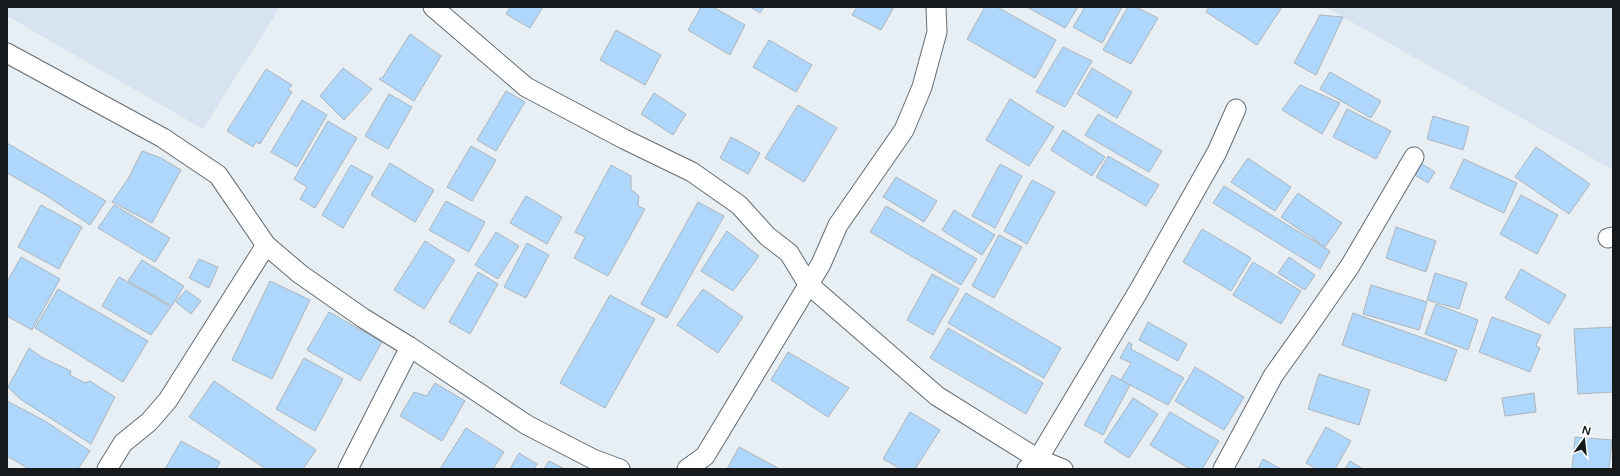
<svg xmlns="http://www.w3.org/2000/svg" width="1620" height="476" font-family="'Varela Round',sans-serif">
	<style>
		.built { fill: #d7e4ef }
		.building { fill: #afd7fc; stroke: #aeb5bb }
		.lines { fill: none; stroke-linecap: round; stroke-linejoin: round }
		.minor-casing { stroke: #656b70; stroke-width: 21 }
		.minor { stroke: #fff; stroke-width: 19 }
	</style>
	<rect width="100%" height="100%" fill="#e7eef4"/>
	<g class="built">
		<path d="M 7,7 L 280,7 L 203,129 L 7,16 Z"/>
		<path d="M 1326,7 L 1613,7 L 1613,170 L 1343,17 Z"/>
	</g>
	<g class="building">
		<path d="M 510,7 L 543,7 L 530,28 L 506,14 Z"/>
		<path d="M 701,7 L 713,7 L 745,25 L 730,55 L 688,30 Z"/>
		<path d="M 750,7 L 764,7 L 760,13 Z"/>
		<path d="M 857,7 L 894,7 L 881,30 L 852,15 Z"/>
		<path d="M 985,7 L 997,7 L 1056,40 L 1035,78 L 967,39 Z"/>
		<path d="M 1027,7 L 1078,7 L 1065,28 Z"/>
		<path d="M 1085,7 L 1122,7 L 1102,43 L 1073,27 Z"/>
		<path d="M 1128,7 L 1136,7 L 1158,18 L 1131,64 L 1103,50 Z"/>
		<path d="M 1209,7 L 1282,7 L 1257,45 L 1206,12 Z"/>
		<path d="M 1320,15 L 1343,17 L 1316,75 L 1294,63 Z"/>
		<path d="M 616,30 L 661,55 L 645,85 L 600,60 Z"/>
		<path d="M 410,34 L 441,56 L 414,101 L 379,79 L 383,77 Z"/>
		<path d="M 769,40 L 812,65 L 796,92 L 753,67 Z"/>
		<path d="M 1063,47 L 1092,61 L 1065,107 L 1036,92 Z"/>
		<path d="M 343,68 L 372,89 L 344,120 L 320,96 Z"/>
		<path d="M 1092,68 L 1132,92 L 1117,118 L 1077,94 Z"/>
		<path d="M 266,69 L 292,85 L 288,90 L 292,92 L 260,144 L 256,142 L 253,147 L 227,131 Z"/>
		<path d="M 1330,72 L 1381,101 L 1371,118 L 1320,89 Z"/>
		<path d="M 1300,85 L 1340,103 L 1322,134 L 1282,110 Z"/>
		<path d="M 506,91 L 525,102 L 496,151 L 477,140 Z"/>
		<path d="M 654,93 L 686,114 L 673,135 L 641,114 Z"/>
		<path d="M 389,94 L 412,107 L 388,149 L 365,136 Z"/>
		<path d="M 1010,99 L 1054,127 L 1029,166 L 986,140 Z"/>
		<path d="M 302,100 L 327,115 L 297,167 L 271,152 Z"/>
		<path d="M 798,105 L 837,128 L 804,182 L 765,158 Z"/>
		<path d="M 1347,109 L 1391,131 L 1376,159 L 1333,137 Z"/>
		<path d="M 1098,114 L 1162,151 L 1149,172 L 1085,135 Z"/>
		<path d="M 1433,116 L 1469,127 L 1463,150 L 1427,139 Z"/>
		<path d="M 328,121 L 357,138 L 315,208 L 300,199 L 307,187 L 294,179 Z"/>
		<path d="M 1063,130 L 1105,157 L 1092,176 L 1051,150 Z"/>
		<path d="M 731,137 L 760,153 L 748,174 L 720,158 Z"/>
		<path d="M 7,143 L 106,201 L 90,225 L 44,194 L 7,173 Z"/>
		<path d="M 471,146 L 496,160 L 472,201 L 447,187 Z"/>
		<path d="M 1536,147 L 1590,184 L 1569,214 L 1515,177 Z"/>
		<path d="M 142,151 L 161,158 L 181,170 L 152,223 L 112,202 L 128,179 Z"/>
		<path d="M 1108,156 L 1159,185 L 1146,206 L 1096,177 Z"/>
		<path d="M 1248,158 L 1291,187 L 1275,211 L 1231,182 Z"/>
		<path d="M 1464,159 L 1517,183 L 1504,213 L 1450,188 Z"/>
		<path d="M 390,163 L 434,190 L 415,222 L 371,195 Z"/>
		<path d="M 1000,164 L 1022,176 L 995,228 L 972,216 Z"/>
		<path d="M 1422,164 L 1435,172 L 1428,183 L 1415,175 Z"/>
		<path d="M 351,165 L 373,177 L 343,228 L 322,215 Z"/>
		<path d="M 611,165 L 631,176 L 631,189 L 639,196 L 638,206 L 645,209 L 608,276 L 574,258 L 585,237 L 575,232 Z"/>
		<path d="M 896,177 L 937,201 L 924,222 L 883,197 Z"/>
		<path d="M 1032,180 L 1055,192 L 1027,244 L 1004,231 Z"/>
		<path d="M 1224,186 L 1330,251 L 1320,269 L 1213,203 Z"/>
		<path d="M 1298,193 L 1342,223 L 1325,247 L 1281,217 Z"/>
		<path d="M 1521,195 L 1558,215 L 1537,254 L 1500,234 Z"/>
		<path d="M 526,196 L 562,217 L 547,244 L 510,223 Z"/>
		<path d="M 446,201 L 485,222 L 469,252 L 429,230 Z"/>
		<path d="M 698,202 L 724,216 L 667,318 L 641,304 Z"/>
		<path d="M 41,205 L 82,227 L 59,269 L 18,247 Z"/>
		<path d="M 114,205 L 170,238 L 155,262 L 98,228 Z"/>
		<path d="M 886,206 L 977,259 L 961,285 L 870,232 Z"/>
		<path d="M 954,210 L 995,235 L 982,255 L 942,230 Z"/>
		<path d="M 1396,227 L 1436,241 L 1426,272 L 1386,258 Z"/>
		<path d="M 1202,229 L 1251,258 L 1231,291 L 1183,262 Z"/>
		<path d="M 727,231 L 759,256 L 733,291 L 701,271 Z"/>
		<path d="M 496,232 L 519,246 L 498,279 L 475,265 Z"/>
		<path d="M 999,235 L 1022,247 L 994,298 L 972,286 Z"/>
		<path d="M 425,241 L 455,260 L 424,309 L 394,290 Z"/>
		<path d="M 527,243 L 549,255 L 526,298 L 504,287 Z"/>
		<path d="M 21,257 L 60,279 L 32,330 L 7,316 L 7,282 Z"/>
		<path d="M 1289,257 L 1315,275 L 1305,290 L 1278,273 Z"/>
		<path d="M 199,259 L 218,267 L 209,288 L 189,278 Z"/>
		<path d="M 142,260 L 184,286 L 172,306 L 128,281 Z"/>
		<path d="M 1253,262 L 1301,291 L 1281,324 L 1233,295 Z"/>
		<path d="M 1521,269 L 1566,295 L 1549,324 L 1505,298 Z"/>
		<path d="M 478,272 L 498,284 L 470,334 L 449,322 Z"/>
		<path d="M 1435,273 L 1467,283 L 1459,309 L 1427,300 Z"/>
		<path d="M 932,274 L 959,289 L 933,335 L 907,320 Z"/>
		<path d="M 119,277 L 171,307 L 151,335 L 102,306 Z"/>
		<path d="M 270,281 L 310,300 L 272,379 L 232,360 Z"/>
		<path d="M 1371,285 L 1427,302 L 1419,330 L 1363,314 Z"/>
		<path d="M 58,289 L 148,341 L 123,382 L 35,328 Z"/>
		<path d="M 703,289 L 743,317 L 718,353 L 677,325 Z"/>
		<path d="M 186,290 L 201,301 L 191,314 L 176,302 Z"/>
		<path d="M 966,293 L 1061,348 L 1044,378 L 948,323 Z"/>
		<path d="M 610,295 L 655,319 L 605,408 L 560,383 Z"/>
		<path d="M 1436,304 L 1478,320 L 1468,350 L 1425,334 Z"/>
		<path d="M 329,312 L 382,342 L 360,381 L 307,350 Z"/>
		<path d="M 1353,313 L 1457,350 L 1446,381 L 1342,345 Z"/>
		<path d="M 1492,317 L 1541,335 L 1536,346 L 1540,348 L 1530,372 L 1479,352 Z"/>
		<path d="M 1148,322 L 1187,344 L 1178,361 L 1139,340 Z"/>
		<path d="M 1613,327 L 1613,392 L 1578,394 L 1574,329 Z"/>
		<path d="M 948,328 L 1043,383 L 1026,414 L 930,358 Z"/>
		<path d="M 1129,342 L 1132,344 L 1131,349 L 1184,378 L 1168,405 L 1121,380 L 1131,363 L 1120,358 Z"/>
		<path d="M 29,348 L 41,357 L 71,371 L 70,375 L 85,383 L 90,381 L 115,397 L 91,444 L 20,399 L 8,387 Z"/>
		<path d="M 788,352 L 849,388 L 828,417 L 771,380 Z"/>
		<path d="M 304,358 L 343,379 L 315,431 L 276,409 Z"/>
		<path d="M 1195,367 L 1244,397 L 1224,430 L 1175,401 Z"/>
		<path d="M 1319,374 L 1370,390 L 1359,425 L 1308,409 Z"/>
		<path d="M 1112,375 L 1130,385 L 1103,435 L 1084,425 Z"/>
		<path d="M 214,381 L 316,450 L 303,469 L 266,469 L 189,417 Z"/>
		<path d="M 435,383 L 465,401 L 442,441 L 400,416 L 414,392 L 427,396 Z"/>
		<path d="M 1534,393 L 1536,412 L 1505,416 L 1502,398 Z"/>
		<path d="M 1133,398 L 1158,414 L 1129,458 L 1104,442 Z"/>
		<path d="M 7,401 L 45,421 L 90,451 L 78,469 L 29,469 L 7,456 Z"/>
		<path d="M 910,412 L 940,430 L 915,469 L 901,469 L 883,459 Z"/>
		<path d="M 1170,412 L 1219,441 L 1202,469 L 1190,469 L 1150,445 Z"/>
		<path d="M 1326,427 L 1351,441 L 1335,469 L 1317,469 L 1306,463 Z"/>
		<path d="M 466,428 L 504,452 L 493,469 L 440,469 Z"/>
		<path d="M 1575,437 L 1612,440 L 1609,469 L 1572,469 Z"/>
		<path d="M 181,441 L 220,462 L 216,469 L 165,469 Z"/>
		<path d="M 739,447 L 778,468 L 778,469 L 727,469 Z"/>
		<path d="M 519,453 L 537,464 L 534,469 L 510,469 Z"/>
		<path d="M 1263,459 L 1281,469 L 1258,469 Z"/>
		<path d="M 549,461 L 565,469 L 544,469 Z"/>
		<path d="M 1350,461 L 1363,469 L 1345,469 Z"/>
	</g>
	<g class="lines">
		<defs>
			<g id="minor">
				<path d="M 433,7 L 526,87 L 624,139 L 692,172 L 739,205 L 767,236 L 789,253 L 808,284 L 937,396 L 1038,459 L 1063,469"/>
				<path d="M 7,53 L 163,138 L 218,175 L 266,245 L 300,274 L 363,318 L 410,347 L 527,425 L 593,459 L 620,469"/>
				<path d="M 1608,238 L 1613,237"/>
				<path d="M 107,469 L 123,443 L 149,422 L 168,400 L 266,245"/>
				<path d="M 348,469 L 410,347"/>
				<path d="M 687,469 L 705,456 L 821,264 L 838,225 L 904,130 L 922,87 L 937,32 L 936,7"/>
				<path d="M 1027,469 L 1038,459 L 1138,292 L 1217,152 L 1236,109"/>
				<path d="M 1223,469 L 1273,376 L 1310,324 L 1350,266 L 1414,157"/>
			</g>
		</defs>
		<use href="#minor" class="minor-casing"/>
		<use href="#minor" class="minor"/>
	</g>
	<rect width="1620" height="476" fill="none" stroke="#171a1c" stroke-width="16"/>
	<g transform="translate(1584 440) rotate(15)" stroke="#ffffff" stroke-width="3" paint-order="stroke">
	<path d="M0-3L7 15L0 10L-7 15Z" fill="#171a1c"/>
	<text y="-6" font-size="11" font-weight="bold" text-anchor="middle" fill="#171a1c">N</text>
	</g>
</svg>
